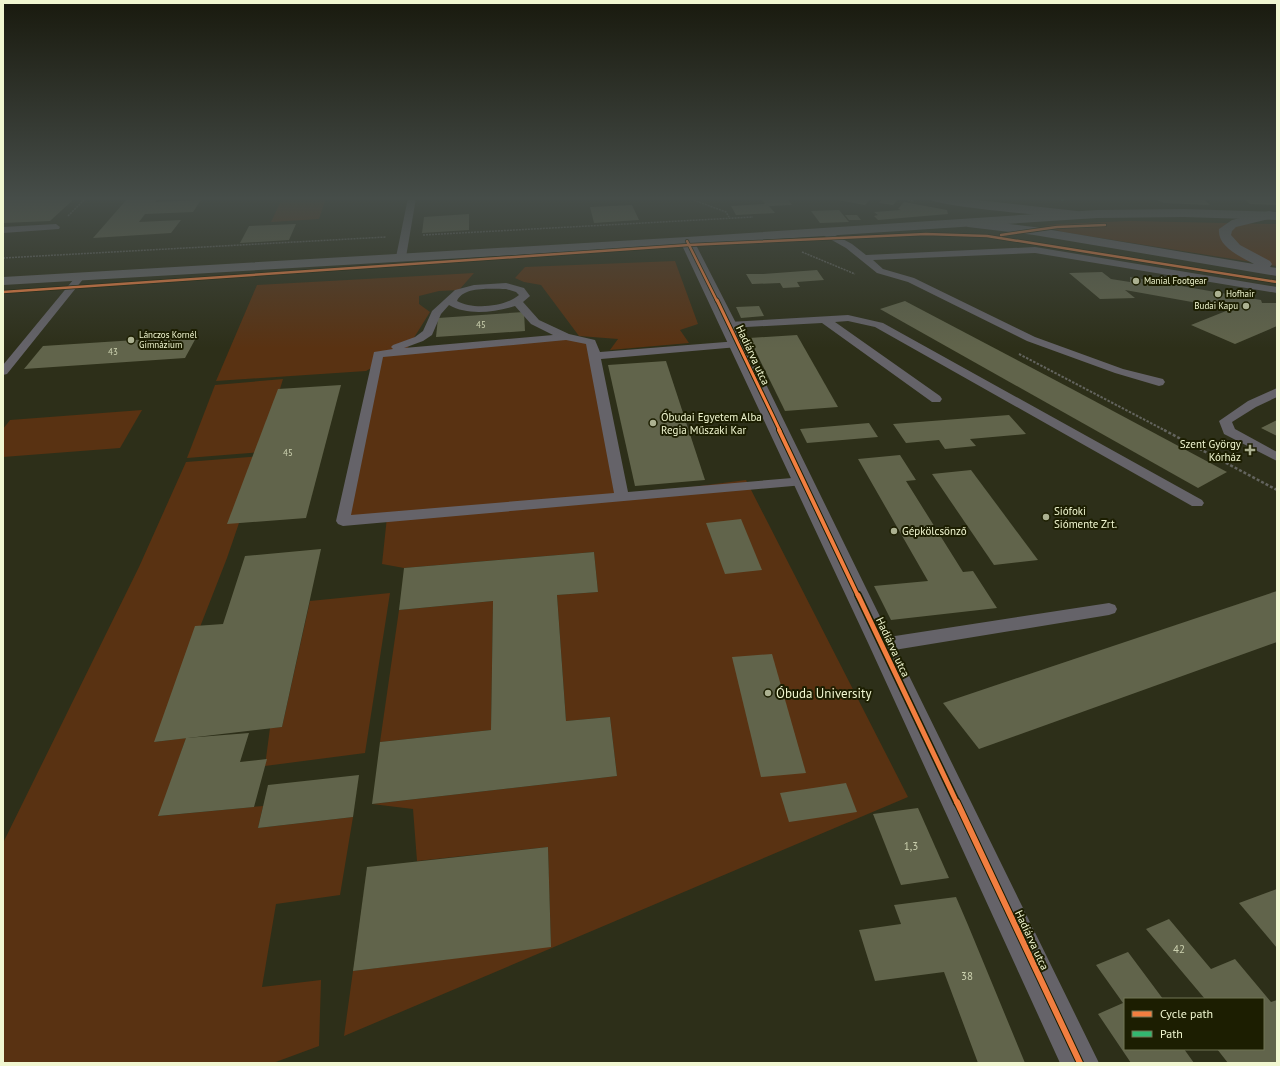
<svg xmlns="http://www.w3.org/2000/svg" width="1280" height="1066" font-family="'PT Sans',sans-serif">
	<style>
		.green { fill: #593212 }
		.building { fill: #61644b }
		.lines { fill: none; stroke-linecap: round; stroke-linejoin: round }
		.path-far2 { stroke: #63645e; stroke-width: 1.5; stroke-dasharray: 2 1; stroke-linecap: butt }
		.path-far1 { stroke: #63645e; stroke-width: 2; stroke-dasharray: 2.5 1.5; stroke-linecap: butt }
		.path { stroke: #63645e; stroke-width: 2.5; stroke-dasharray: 3 2; stroke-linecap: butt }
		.lane { fill: #656369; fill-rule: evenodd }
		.street { fill: #656369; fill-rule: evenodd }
		.secondary { fill: #656567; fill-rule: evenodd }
		.quiet { stroke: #33b770; stroke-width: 2; stroke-dasharray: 3.5 2; stroke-linecap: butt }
		.cycleway-far4-casing { stroke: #1c1e01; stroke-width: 4 }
		.cycleway-far3-casing { stroke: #1c1e01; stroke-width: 5 }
		.cycleway-far2-casing { stroke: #1c1e01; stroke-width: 6 }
		.cycleway-far1-casing { stroke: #1c1e01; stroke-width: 8 }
		.cycleway-casing { stroke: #1c1e01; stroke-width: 8 }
		.cycleway-far4 { stroke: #f27e40; stroke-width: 2.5 }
		.cycleway-far3 { stroke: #f27e40; stroke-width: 3 }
		.cycleway-far2 { stroke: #f27e40; stroke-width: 4 }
		.cycleway-far1 { stroke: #f27e40; stroke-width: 5 }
		.cycleway { stroke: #f27e40; stroke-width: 6 }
		.poi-dot { fill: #acb191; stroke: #1c1e01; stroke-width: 1.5 }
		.labels { text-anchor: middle; stroke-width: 4; stroke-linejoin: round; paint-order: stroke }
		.far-poi-label { font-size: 9px; fill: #f1f7d1; stroke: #1c1e01; text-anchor: start }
		.number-label { font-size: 9px; fill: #cdd2b0 }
		.street-label { font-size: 11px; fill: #f1f7d1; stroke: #1c1e01 }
		.poi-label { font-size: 11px; fill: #f1f7d1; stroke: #1c1e01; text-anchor: start }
		.near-number-label { font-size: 11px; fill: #cdd2b0 }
		.near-poi-label { font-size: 13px; fill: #f1f7d1; stroke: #1c1e01; text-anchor: start }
	</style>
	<rect width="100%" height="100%" fill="#2d2f19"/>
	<g class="green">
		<path d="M 326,198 L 319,219 L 271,222 L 282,199 Z"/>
		<path d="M 1129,221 L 1277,224 L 1277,266 L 1063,232 L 1044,226 L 1058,224 Z"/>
		<path d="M 675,261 L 698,324 L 680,330 L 689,343 L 610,350 L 618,339 L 579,336 L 541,285 L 524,282 L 515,278 L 525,267 Z"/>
		<path d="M 474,273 L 459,290 L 439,291 L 419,296 L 419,304 L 430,312 L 407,349 L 566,337 L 591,342 L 622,496 L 746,480 L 908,797 L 344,1036 L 353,971 L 551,946 L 548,847 L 417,861 L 413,809 L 372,804 L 617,776 L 610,717 L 566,721 L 557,595 L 598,592 L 594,552 L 404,568 L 382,564 L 387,517 L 343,521 L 375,366 L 366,371 L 216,381 L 257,285 Z"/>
		<path d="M 283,379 L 261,452 L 187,458 L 215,385 Z"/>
		<path d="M 142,410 L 120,448 L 3,457 L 3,429 L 10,420 Z"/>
		<path d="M 262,456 L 227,558 L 155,742 L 186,738 L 159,816 L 263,806 L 258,828 L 353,817 L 340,895 L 276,904 L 262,987 L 321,980 L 319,1046 L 273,1063 L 3,1063 L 3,843 L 139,567 L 186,462 Z"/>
		<path d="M 390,593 L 365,753 L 265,766 L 270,728 L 282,727 L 310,601 Z"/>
		<path d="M 493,601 L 491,730 L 380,742 L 399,610 Z"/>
	</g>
	<g class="building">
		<path d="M 3,198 L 75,198 L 50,221 L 3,223 Z"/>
		<path d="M 128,198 L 159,198 L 155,202 L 201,200 L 193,212 L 145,214 L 139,222 L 181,220 L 171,233 L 93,238 Z"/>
		<path d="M 761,198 L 787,198 L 792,205 L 769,206 L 775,213 L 736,215 L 731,206 L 765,204 Z"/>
		<path d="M 840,198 L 871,198 L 865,205 L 838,200 Z"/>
		<path d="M 883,198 L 885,198 L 897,200 L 893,205 L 879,203 Z"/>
		<path d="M 1152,198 L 1202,198 L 1210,205 L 1164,203 Z"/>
		<path d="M 1244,198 L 1272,199 L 1277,205 L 1250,204 Z"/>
		<path d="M 904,202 L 947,210 L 948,214 L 878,220 L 874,216 L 878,215 L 874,212 L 901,210 L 898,209 Z"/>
		<path d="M 632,205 L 639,220 L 594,223 L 590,207 Z"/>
		<path d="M 839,210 L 849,222 L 820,223 L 811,211 Z"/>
		<path d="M 469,214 L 469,230 L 422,233 L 424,217 Z"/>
		<path d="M 845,215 L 857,215 L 861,220 L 849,220 Z"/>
		<path d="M 296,224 L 289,240 L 240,243 L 249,226 Z"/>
		<path d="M 817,270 L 824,280 L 797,282 L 800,287 L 783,288 L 780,283 L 752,284 L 746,274 L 763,274 Z"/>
		<path d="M 1102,272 L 1111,279 L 1130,282 L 1130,277 L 1261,300 L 1262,303 L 1277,303 L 1277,326 L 1235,344 L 1191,325 L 1231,309 L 1125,290 L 1135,298 L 1100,299 L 1069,273 Z"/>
		<path d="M 905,301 L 1072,389 L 1227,472 L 1198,488 L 880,309 Z"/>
		<path d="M 759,306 L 764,316 L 741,318 L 736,307 Z"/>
		<path d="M 524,312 L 525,331 L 436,337 L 438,318 Z"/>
		<path d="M 797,335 L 838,407 L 785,411 L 749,338 Z"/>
		<path d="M 197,336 L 185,358 L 24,369 L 43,346 Z"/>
		<path d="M 666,361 L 705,480 L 635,486 L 608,365 Z"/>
		<path d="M 341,385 L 306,518 L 227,524 L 278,389 Z"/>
		<path d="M 1009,415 L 1026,434 L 970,439 L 976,446 L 945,449 L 939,440 L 906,443 L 893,424 Z"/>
		<path d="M 1277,420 L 1277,436 L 1261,428 Z"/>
		<path d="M 869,423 L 878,437 L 807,443 L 800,429 Z"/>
		<path d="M 900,455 L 916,480 L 906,481 L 963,572 L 973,571 L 997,608 L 891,620 L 874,586 L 928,581 L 858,459 Z"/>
		<path d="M 971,470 L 1038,560 L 994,565 L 932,474 Z"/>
		<path d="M 741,519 L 762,570 L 725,574 L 706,523 Z"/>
		<path d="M 321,549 L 282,727 L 154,742 L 195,626 L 223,624 L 245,556 Z"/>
		<path d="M 594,552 L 598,592 L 557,595 L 566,721 L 610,717 L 617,776 L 372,804 L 380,742 L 491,730 L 493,601 L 399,610 L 404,568 Z"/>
		<path d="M 1277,591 L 1277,642 L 979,749 L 943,703 Z"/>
		<path d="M 772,654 L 806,773 L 761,777 L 732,657 Z"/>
		<path d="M 249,733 L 240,762 L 267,759 L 254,807 L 158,816 L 186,738 Z"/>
		<path d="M 359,775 L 353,817 L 258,828 L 268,785 Z"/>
		<path d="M 846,783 L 857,812 L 789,822 L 780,793 Z"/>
		<path d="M 918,808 L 949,878 L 901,885 L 873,814 Z"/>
		<path d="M 548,847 L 551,947 L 353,971 L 367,867 Z"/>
		<path d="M 1277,889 L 1277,948 L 1239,903 Z"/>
		<path d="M 956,897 L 968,925 L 1025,1063 L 978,1063 L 944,972 L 875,981 L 859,930 L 901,924 L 894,905 Z"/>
		<path d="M 1169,919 L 1211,969 L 1235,959 L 1271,1002 L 1277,1000 L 1277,1063 L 1228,1063 L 1217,1049 L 1263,1049 L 1263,999 L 1205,999 L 1146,929 Z"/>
		<path d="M 1128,952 L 1163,999 L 1125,999 L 1125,1049 L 1184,1049 L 1194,1063 L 1131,1063 L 1098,1014 L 1123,1003 L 1096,965 Z"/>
	</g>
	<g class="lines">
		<g class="path-far2">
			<path d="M 688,198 L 726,212 L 729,217"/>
			<path d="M 896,198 L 914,201"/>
			<path d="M 68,216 L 86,198"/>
			<path d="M 423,235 L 753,217"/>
			<path d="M 802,252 L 855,274"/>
			<path d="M 3,258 L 386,237"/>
		</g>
		<path class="path-far1" d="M 1019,354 L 1166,431"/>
		<path class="path" d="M 1164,430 L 1277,490"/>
		<g class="lane">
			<path d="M 408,198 L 416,198 L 406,257 L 401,260 L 396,257 Z"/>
			<path d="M 56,224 L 60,227 L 59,229 L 3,233 L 3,227 Z"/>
			<path d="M 824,229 L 852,244 L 866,255 L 1035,247 L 1277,287 L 1277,293 L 1035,253 L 873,260 L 883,269 L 914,278 L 1035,337 L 1123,369 L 1163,379 L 1165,382 L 1163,385 L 1159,386 L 1115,373 L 1027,341 L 908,282 L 877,273 L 846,248 L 821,234 L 821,230 Z"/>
			<path d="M 81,273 L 86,276 L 84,278 L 7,374 L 3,375 L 3,365 L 78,274 Z"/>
			<path d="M 506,283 L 524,288 L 530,296 L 523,302 L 539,320 L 569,334 L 595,340 L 600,352 L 738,341 L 744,344 L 738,347 L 601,359 L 628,492 L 804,477 L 809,478 L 811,481 L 809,484 L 804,485 L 343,526 L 338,524 L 336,521 L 374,352 L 393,349 L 391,347 L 393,345 L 415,337 L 423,331 L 432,311 L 455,290 L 474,285 ZM 506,289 L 516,292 L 519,295 C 505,307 473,310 457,301 C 463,286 492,289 506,289 ZM 449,305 C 468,316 495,312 515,306 L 531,324 L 553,335 L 404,348 L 423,341 L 432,335 L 441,314 ZM 566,340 L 586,344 L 614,493 L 351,515 L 383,357 Z"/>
			<path d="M 848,315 L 883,323 L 1202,500 L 1204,503 L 1202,506 L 1192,506 L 875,327 L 848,321 L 835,322 L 940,396 L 942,399 L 940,402 L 932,402 L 822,323 L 729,328 L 724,325 L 729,322 Z"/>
			<path d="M 1277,388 L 1277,397 L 1256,407 L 1232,422 L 1235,429 L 1277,452 L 1277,461 L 1224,434 L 1219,421 L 1248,401 Z"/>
			<path d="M 1109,603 L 1115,605 L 1117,609 L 1115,613 L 1109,615 L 882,652 L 876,650 L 873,645 L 876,640 L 882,638 Z"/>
		</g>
		<g class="street">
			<path d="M 927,198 L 959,198 L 1077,211 L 1083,215 L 1077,219 C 1057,216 934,207 927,198 Z"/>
			<path d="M 1269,211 L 1273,212 L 1275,215 L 1273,218 L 1236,227 L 1232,231 L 1231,235 L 1240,245 L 1270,261 L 1272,264 L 1270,267 L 1277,268 L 1277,276 L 1034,235 L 968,227 L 962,223 L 968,219 L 1034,227 L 1254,264 C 1241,257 1217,247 1219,229 L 1232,220 Z"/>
			<path d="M 687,237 L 694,241 L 737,325 L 1099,1063 L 1060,1063 L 869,645 L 680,241 Z"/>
		</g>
		<path class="secondary" d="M 1184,209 L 1277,212 L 1277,220 L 1184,217 L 1097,218 L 687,245 L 3,285 L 3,277 L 687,237 L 1097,210 Z"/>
		<path class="quiet" d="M 1061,200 L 1069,198"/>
		<defs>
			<g id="cycleway-far4">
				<path d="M 1001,235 L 1057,227 L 1105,225"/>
				<path d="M 687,241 L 717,301"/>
				<path d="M 3,292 L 689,245 L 926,234 L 987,236 L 1277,282"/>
			</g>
			<path id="cycleway-far3" d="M 717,300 L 780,431"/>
			<path id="cycleway-far2" d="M 779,430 L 858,596"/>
			<path id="cycleway-far1" d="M 858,595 L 957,803"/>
			<path id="cycleway" d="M 957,802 L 1080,1063"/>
		</defs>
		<use href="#cycleway-far4" class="cycleway-far4-casing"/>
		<use href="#cycleway-far3" class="cycleway-far3-casing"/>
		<use href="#cycleway-far2" class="cycleway-far2-casing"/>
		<use href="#cycleway-far1" class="cycleway-far1-casing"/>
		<use href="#cycleway" class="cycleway-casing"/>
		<use href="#cycleway-far4" class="cycleway-far4"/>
		<use href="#cycleway-far3" class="cycleway-far3"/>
		<use href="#cycleway-far2" class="cycleway-far2"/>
		<use href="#cycleway-far1" class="cycleway-far1"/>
		<use href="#cycleway" class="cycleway"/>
	</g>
	<linearGradient id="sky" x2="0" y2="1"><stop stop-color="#191a0e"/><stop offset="0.57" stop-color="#464d49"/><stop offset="1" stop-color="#464d49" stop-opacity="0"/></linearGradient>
	<rect width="1280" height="348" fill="url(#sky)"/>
	<g class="poi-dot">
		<circle cx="1136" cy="281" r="4"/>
		<circle cx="1218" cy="294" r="4"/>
		<circle cx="1246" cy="306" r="4"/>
		<circle cx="131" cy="340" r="4"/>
		<circle cx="653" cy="423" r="4"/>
		<path d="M1248 444h4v4h4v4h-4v4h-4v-4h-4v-4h4z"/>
		<circle cx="1046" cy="517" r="4"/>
		<circle cx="894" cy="531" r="4"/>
		<circle cx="768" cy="693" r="4"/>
	</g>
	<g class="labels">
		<g class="far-poi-label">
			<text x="1144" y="284">Manial Footgear</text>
			<text x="1226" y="297">Hofhair</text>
			<text x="1238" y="309" text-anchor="end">Budai Kapu</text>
			<text x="139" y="338">Lánczos Kornél<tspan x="139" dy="10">Gimnázium</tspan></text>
		</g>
		<g class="number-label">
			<text x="481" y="328">45</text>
			<text x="113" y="355">43</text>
			<text x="288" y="456">45</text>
		</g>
		<g class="street-label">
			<text transform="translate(753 355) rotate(65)" y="4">Hadiárva utca</text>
			<text transform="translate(893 647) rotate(65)" y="4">Hadiárva utca</text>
			<text transform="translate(1032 940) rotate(65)" y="4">Hadiárva utca</text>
		</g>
		<g class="poi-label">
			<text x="661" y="421">Óbudai Egyetem Alba<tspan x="661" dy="13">Regia Műszaki Kar</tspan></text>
			<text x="1241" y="448" text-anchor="end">Szent György<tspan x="1241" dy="13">Kórház</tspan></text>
			<text x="1054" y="515">Siófoki<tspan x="1054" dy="13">Siómente Zrt.</tspan></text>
			<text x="902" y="535">Gépkölcsönző</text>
		</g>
		<g class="near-number-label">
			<text x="911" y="850">1,3</text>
			<text x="1179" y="953">42</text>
			<text x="967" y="980">38</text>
		</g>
		<g class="near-poi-label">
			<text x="776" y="698">Óbuda University</text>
		</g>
	</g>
	<rect width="1280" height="1066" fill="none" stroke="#f1f7d1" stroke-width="8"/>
	<rect x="1124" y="998" width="140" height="52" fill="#1c1e01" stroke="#717554"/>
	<rect x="1132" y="1011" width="20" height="6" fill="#f27e40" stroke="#717554"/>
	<text x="1160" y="1018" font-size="12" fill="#f1f7d1">Cycle path</text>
	<rect x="1132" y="1031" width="20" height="6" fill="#33b770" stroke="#717554"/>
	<text x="1160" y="1038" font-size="12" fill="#f1f7d1">Path</text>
</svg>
